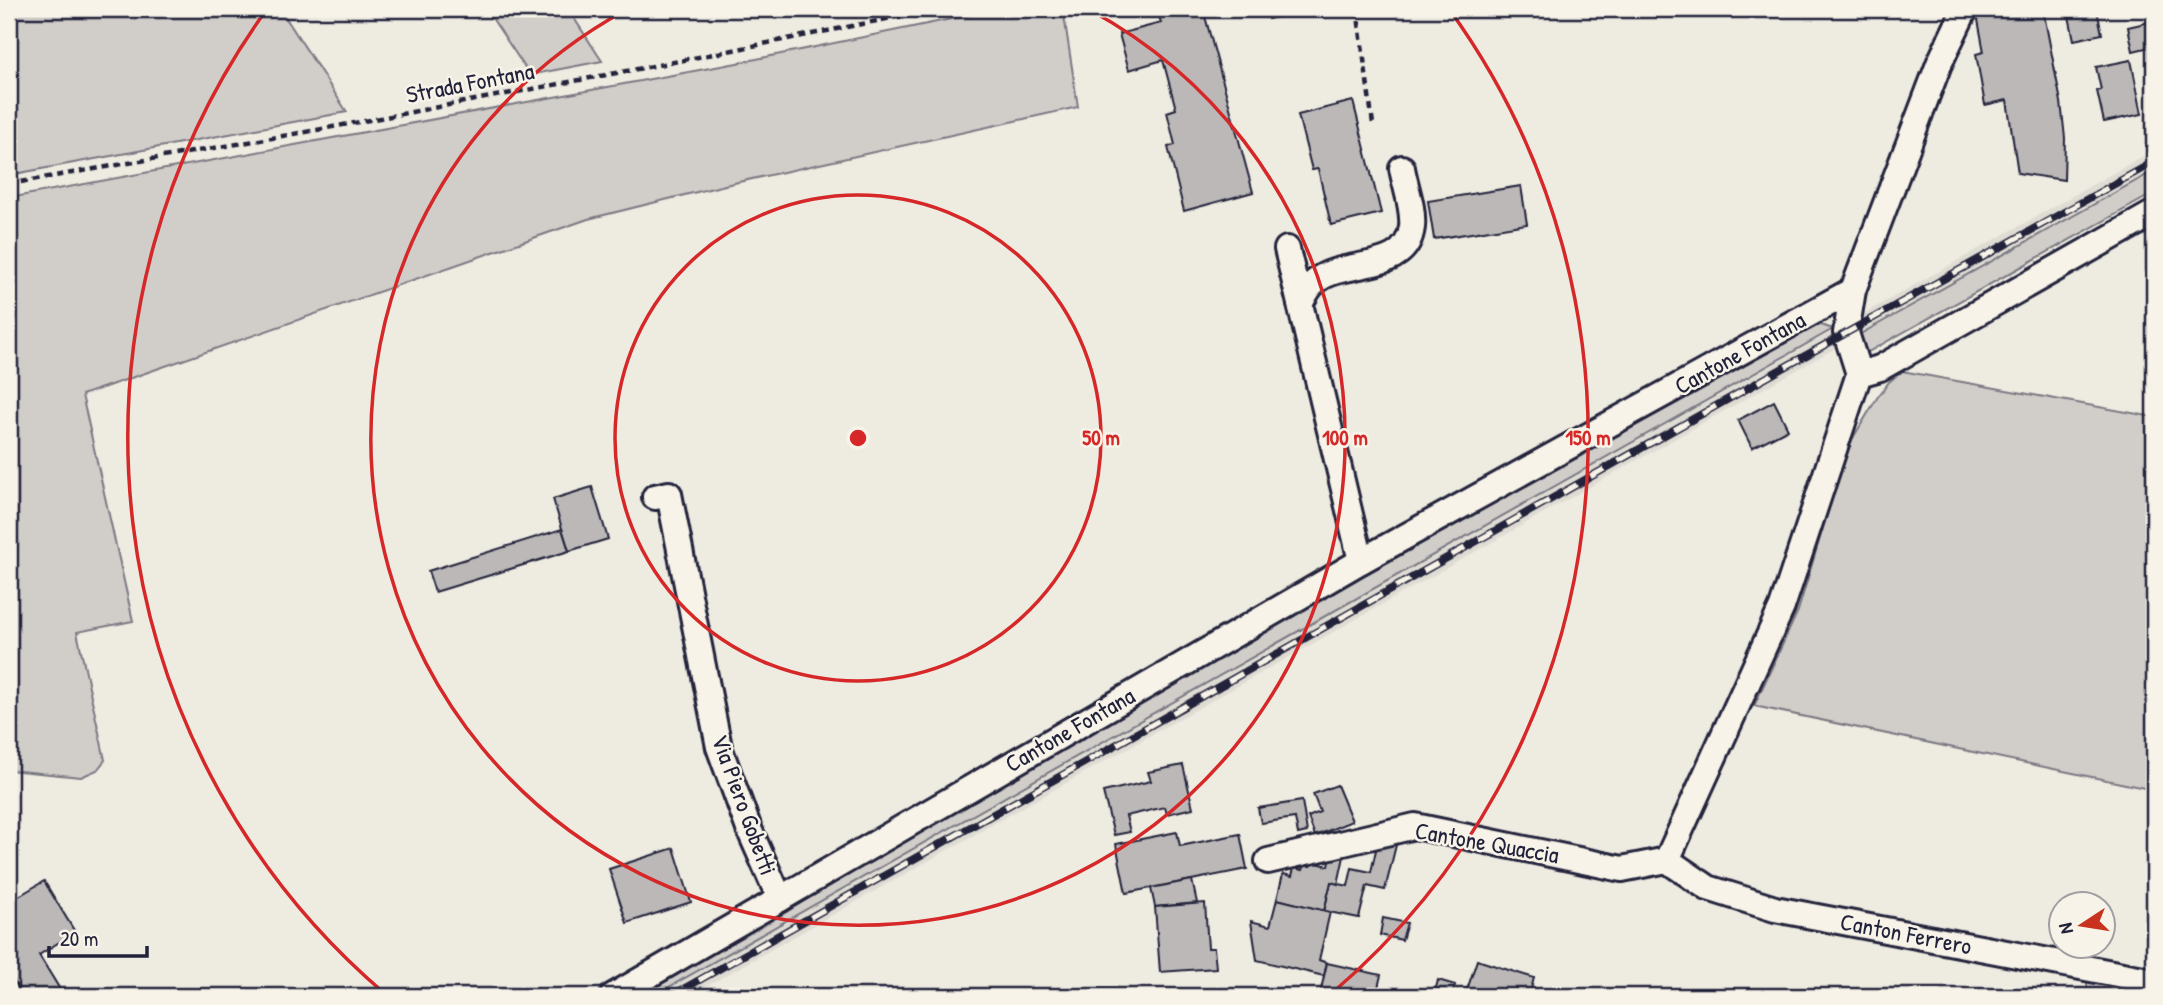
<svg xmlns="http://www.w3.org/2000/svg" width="2163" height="1005" font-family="'Patrick Hand',sans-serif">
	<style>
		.built { fill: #dfdcd4 }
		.green { fill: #d1cdc9; stroke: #7a7882; stroke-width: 2 }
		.building { fill: #bbb8b7; stroke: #22223b; stroke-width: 2 }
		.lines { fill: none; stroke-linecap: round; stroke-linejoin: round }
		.street-casing { stroke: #22223b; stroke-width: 30 }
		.path { stroke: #22223b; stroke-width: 4.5; stroke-dasharray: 7 5; stroke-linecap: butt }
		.street { stroke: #f7f3e8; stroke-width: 24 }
		.rail-casing { stroke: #22223b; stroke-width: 8 }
		.rail { stroke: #f7f3e8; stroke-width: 5; stroke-dasharray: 16; stroke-linecap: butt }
		.ring { fill: none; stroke: #d62828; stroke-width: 3.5 }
		.labels { text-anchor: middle; stroke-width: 5; stroke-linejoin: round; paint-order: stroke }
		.street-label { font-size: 24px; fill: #22223b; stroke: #f7f3e8 }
		.centre { fill: #d62828; stroke: #f7f3e8; stroke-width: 3.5 }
		.ring-label { font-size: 21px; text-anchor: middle; font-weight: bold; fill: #d62828; stroke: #f7f3e8; stroke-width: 5; stroke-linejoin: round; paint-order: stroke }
	</style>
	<rect width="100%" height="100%" fill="#eeebe1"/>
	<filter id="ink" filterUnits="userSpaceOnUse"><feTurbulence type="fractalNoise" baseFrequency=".0143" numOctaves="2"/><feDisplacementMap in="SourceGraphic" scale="14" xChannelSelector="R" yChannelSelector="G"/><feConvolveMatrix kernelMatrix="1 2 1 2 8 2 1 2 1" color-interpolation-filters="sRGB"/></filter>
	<g filter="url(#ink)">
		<path class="built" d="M 2154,150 L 2154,171 L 1855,337 L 689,996 L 653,996 Z"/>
		<g class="green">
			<path d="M 9,9 L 280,9 L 347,112 L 9,175 Z"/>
			<path d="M 486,9 L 568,9 L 602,61 L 530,75 Z"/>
			<path d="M 1000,9 L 1063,9 L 1078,107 L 725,185 L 588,219 L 82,395 L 133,621 L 77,632 L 105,760 L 97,770 L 81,777 L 9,770 L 9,198 L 737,63 Z"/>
			<path d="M 2154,171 L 2154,193 L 1868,352 L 1855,337 Z"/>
			<path d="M 1821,325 L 1833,329 L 653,996 L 636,996 L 780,916 L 911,833 L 1539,473 L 1810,327 Z"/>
			<path d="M 1902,371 L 2154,417 L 2154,790 L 1754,706 L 1798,611 L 1847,448 L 1877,398 L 1889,382 Z"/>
			<path d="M 2087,978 L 2154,995 L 2154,996 L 2087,996 Z"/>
		</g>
		<g class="building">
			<path d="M 1157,9 L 1203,9 L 1253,192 L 1184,211 L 1168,147 L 1175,145 L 1167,112 L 1176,109 L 1163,60 L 1129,70 L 1119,34 L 1161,23 Z"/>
			<path d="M 1265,9 L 1313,9 L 1268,19 Z"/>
			<path d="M 1976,9 L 2043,9 L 2061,102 L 2065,138 L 2064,180 L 2018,173 L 2007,100 L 1985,105 L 1976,54 L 1984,52 Z"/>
			<path d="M 2097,10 L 2102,34 L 2074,40 L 2069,16 Z"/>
			<path d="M 2154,21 L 2154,46 L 2133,51 L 2128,27 Z"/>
			<path d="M 2131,60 L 2142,114 L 2104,122 L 2097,91 L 2101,90 L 2096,67 Z"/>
			<path d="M 1353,101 L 1381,213 L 1331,225 L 1318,169 L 1312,170 L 1298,115 Z"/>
			<path d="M 1521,186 L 1527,224 L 1434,239 L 1428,201 Z"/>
			<path d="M 1774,401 L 1788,429 L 1752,448 L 1738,420 Z"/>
			<path d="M 592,487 L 608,539 L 569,551 L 553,499 Z"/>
			<path d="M 562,529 L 569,551 L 435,592 L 428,571 Z"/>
			<path d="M 1183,765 L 1193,808 L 1167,814 L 1165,807 L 1126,816 L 1130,832 L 1114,835 L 1103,792 L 1151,781 L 1148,772 Z"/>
			<path d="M 1337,785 L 1352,821 L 1315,836 L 1308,817 L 1320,812 L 1313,794 Z"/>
			<path d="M 1302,801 L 1307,832 L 1298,834 L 1295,818 L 1261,823 L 1258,808 Z"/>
			<path d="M 1177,832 L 1180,846 L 1240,834 L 1247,869 L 1126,893 L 1116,844 Z"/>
			<path d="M 1378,841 L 1396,845 L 1385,890 L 1367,886 L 1359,918 L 1324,911 L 1331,882 L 1348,886 L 1352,868 L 1371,872 Z"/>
			<path d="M 674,848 L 691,902 L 627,923 L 609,869 Z"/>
			<path d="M 1332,849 L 1345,852 L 1338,884 L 1331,882 L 1324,911 L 1277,899 L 1283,874 L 1292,876 L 1294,868 L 1303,870 L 1305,865 L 1310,866 L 1312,862 L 1329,866 Z"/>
			<path d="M 1192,880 L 1197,903 L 1155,907 L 1151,888 Z"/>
			<path d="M 44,881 L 75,932 L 39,955 L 64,996 L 23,996 L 9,973 L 9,902 Z"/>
			<path d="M 1277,899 L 1330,912 L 1319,960 L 1327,963 L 1324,976 L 1257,960 L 1251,921 L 1270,926 Z"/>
			<path d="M 1205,903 L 1208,948 L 1214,948 L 1216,968 L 1160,972 L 1155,907 Z"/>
			<path d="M 1383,918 L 1407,923 L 1402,940 L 1380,935 Z"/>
			<path d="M 1477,960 L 1534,978 L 1529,996 L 1465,996 Z"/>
			<path d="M 1327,963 L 1381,975 L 1376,996 L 1328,996 L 1320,994 Z"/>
			<path d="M 1438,980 L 1455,985 L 1452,996 L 1434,996 Z"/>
		</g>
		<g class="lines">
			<defs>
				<g id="street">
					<path d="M 1287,249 L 1361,561"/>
					<path d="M 1300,304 C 1304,297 1308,287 1315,282 C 1343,257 1406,276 1412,227 C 1414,208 1405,186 1402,168"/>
					<path d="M 1859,374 L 1880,368 L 2154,213"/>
					<path d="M 655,497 L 669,494 L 719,747 L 749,829 L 780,899"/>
					<path d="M 1667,860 L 1782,607 L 1859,374 L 1846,333 L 1853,290 L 1939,64 L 1965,9"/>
					<path d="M 1667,860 L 1708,888 L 1775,909 L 2154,981"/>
					<path d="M 1268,861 L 1415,826 L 1622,869 L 1667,860"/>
					<path d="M 613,996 L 1361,561 L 1853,290"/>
				</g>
			</defs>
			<use href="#street" class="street-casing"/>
			<g class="path">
				<path d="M 1357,9 L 1373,124"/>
				<path d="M 9,184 L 317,130 L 669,63 L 936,9"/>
			</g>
			<use href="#street" class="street"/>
			<defs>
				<path id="rail" d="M 671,996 L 1785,367 L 2154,162"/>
			</defs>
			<use href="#rail" class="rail-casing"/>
			<use href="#rail" class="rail"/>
		</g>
	</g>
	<g class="ring">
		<circle cx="858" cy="438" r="243"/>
		<path d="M1090 10A487 487 0 1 1 626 10"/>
		<path d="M384 993A730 730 0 0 1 267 9M1449 9A730 730 0 0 1 1332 993"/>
	</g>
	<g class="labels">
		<g class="street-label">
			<text transform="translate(470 83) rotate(-11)" y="8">Strada Fontana</text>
			<text transform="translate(1740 353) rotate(-29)" y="8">Cantone Fontana</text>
			<text transform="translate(1070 730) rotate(-30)" y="8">Cantone Fontana</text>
			<text transform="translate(744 805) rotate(70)" y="8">Via Piero Gobetti</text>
			<text transform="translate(1487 843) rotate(10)" y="8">Cantone Quaccia</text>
			<text transform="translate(1906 934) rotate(11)" y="8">Canton Ferrero</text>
		</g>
	</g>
	<circle cx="858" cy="438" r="10" class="centre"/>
	<g class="ring-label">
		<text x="1101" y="445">50 m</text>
		<text x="1345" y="445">100 m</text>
		<text x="1588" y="445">150 m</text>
	</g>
	<rect width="2163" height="1005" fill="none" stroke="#f7f3e8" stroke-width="35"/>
	<rect x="18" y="18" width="2128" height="970" fill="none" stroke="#22223b" stroke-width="2.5" filter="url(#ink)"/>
	<g transform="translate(2082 925) rotate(258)"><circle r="33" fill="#f7f3e8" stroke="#a29fa3" stroke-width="2"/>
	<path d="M0-5L12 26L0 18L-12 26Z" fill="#c8321e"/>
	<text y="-10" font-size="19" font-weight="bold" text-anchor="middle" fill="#22223b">N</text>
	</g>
	<path d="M49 946v10h98v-10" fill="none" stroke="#22223b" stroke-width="3.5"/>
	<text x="60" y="946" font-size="21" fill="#22223b" stroke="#f7f3e8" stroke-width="5" paint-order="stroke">20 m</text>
</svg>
